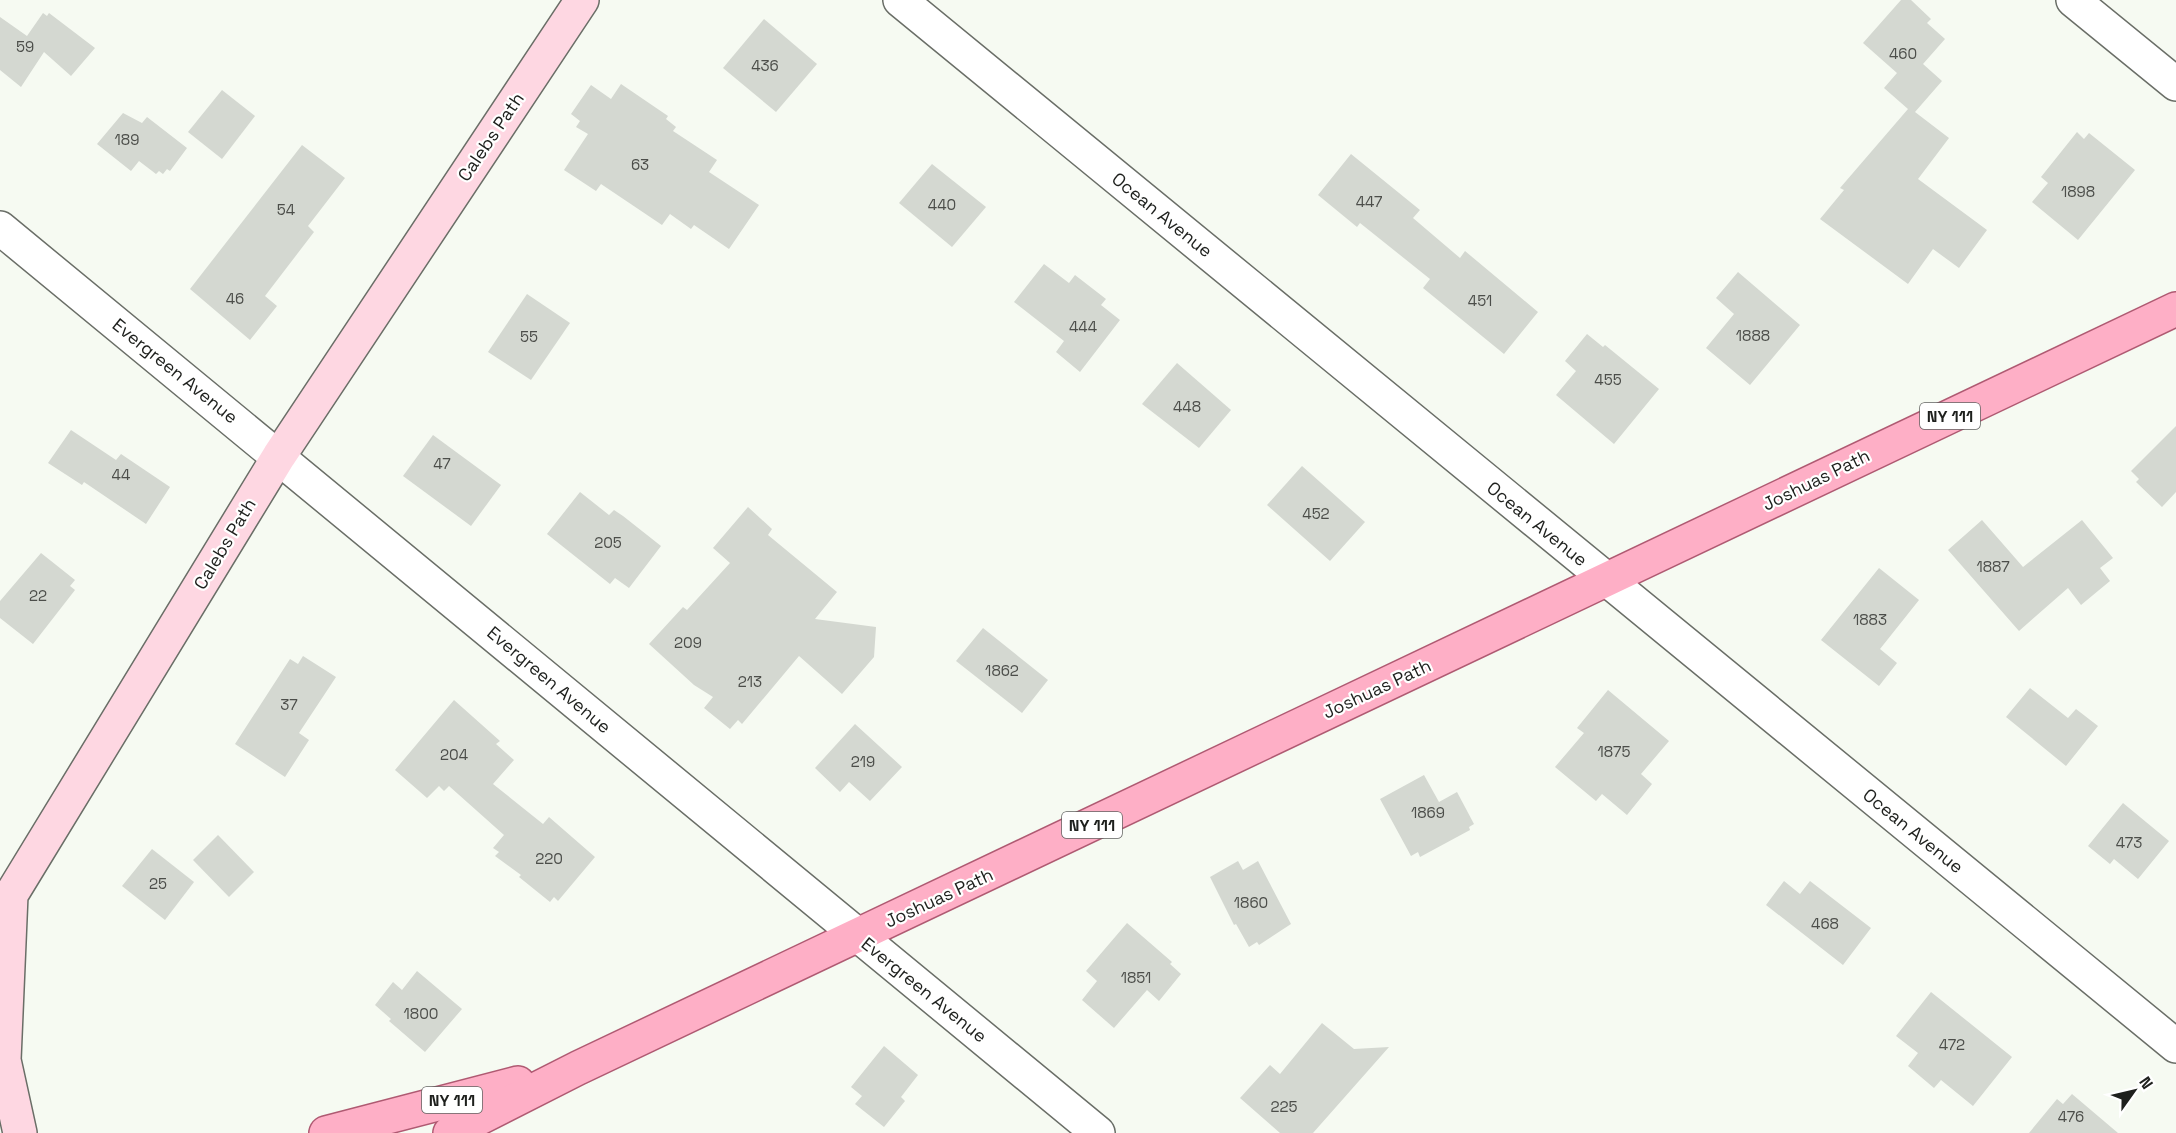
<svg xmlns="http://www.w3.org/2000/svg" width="2176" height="1133" font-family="'Space Grotesk',sans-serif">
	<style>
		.building { fill: #d4d8d1 }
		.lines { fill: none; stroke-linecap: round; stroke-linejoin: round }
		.street-casing { stroke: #6a6e67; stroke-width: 36 }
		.secondary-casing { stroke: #6a6e67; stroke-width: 36 }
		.primary-casing { stroke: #af5a72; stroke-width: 36 }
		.street { stroke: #fff; stroke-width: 33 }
		.secondary { stroke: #fed7e2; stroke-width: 33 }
		.primary { stroke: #feafc6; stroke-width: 33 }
		.labels { text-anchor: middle; stroke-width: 4.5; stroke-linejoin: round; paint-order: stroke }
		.number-label { font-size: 15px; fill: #4c4e4a }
		.shield { fill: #fff; stroke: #626361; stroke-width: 1.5 }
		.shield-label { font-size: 16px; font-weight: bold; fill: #1e201d }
		.street-label { font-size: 18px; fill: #1e201d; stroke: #fff }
	</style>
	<rect width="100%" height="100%" fill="#f6faf2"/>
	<g class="building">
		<path d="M 1901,0 L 1911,0 L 1931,19 L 1927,23 L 1945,39 L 1923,64 L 1942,81 L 1915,112 L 1949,138 L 1918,179 L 1987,230 L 1959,268 L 1933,249 L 1908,284 L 1820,219 L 1844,190 L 1840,188 L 1908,109 L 1884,88 L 1897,73 L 1863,43 Z"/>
		<path d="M 43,13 L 47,16 L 49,13 L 95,48 L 71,76 L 44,52 L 21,87 L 0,70 L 0,17 L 27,36 Z"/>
		<path d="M 764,19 L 817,64 L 776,112 L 723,68 Z"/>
		<path d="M 621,84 L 668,116 L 666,119 L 676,127 L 673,131 L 717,160 L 709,172 L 759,205 L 729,249 L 694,225 L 691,229 L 670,214 L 662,225 L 601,184 L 596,191 L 564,170 L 588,134 L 576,127 L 580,121 L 571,114 L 591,85 L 611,99 Z"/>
		<path d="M 222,90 L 255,116 L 222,159 L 188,132 Z"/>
		<path d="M 123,113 L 142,123 L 147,117 L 187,148 L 170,171 L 167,169 L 163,174 L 159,171 L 156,174 L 139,161 L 131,171 L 97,144 Z"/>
		<path d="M 2077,132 L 2084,139 L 2089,133 L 2135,170 L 2078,240 L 2032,202 L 2048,183 L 2041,177 Z"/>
		<path d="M 302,145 L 345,178 L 308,226 L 314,232 L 265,296 L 277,306 L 250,340 L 190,289 Z"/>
		<path d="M 1351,154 L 1420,210 L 1413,218 L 1460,258 L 1465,251 L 1538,312 L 1504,354 L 1423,288 L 1430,279 L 1360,223 L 1357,227 L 1318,195 Z"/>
		<path d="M 932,164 L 986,207 L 952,247 L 899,203 Z"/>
		<path d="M 1044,264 L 1069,283 L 1075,275 L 1106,299 L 1101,305 L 1120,320 L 1080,372 L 1056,352 L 1064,341 L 1014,302 Z"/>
		<path d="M 1738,272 L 1800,325 L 1750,385 L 1706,348 L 1734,314 L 1716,298 Z"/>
		<path d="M 527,294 L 570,323 L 531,380 L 488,352 Z"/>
		<path d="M 1587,334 L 1603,347 L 1605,345 L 1659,389 L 1614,444 L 1556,395 L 1576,371 L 1565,361 Z"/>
		<path d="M 1177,363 L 1231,410 L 1199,448 L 1142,404 Z"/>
		<path d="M 2176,426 L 2176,492 L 2162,507 L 2136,482 L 2139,479 L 2131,471 Z"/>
		<path d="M 71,430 L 116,460 L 121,454 L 170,487 L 146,524 L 84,482 L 82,485 L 48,463 Z"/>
		<path d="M 433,435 L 501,485 L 471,526 L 403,476 Z"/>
		<path d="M 1302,466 L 1365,522 L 1330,561 L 1267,505 Z"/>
		<path d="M 580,492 L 609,515 L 614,510 L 623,516 L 661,546 L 629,588 L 615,578 L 610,584 L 547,534 Z"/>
		<path d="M 748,507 L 772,529 L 768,535 L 837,592 L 815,619 L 876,627 L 874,657 L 842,694 L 799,656 L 742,724 L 738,720 L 730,729 L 704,708 L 713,697 L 694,685 L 649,644 L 683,607 L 687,610 L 730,563 L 713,548 Z"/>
		<path d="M 1982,520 L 2023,567 L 2082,520 L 2113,558 L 2100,568 L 2110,581 L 2081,605 L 2068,588 L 2019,631 L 1948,550 Z"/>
		<path d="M 41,553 L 75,580 L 70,586 L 75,590 L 33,644 L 0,618 L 0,601 Z"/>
		<path d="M 1879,568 L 1919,600 L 1880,649 L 1897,663 L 1879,686 L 1821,640 Z"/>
		<path d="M 983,628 L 1048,680 L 1022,713 L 956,661 Z"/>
		<path d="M 303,656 L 336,677 L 299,733 L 309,740 L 285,777 L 235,744 L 290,659 L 298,664 Z"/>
		<path d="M 2030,688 L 2068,718 L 2076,709 L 2098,726 L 2066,766 L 2006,717 Z"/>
		<path d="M 1608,690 L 1669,741 L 1641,774 L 1652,784 L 1627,815 L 1602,794 L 1596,801 L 1555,767 L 1584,733 L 1577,728 Z"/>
		<path d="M 454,700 L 500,741 L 496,744 L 514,760 L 493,784 L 543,824 L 549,817 L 595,857 L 558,901 L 554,897 L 550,902 L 519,877 L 521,875 L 495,856 L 499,852 L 493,848 L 504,835 L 449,786 L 444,791 L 439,786 L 427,798 L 395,770 Z"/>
		<path d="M 855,724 L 902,767 L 870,801 L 849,782 L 840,792 L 815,768 Z"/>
		<path d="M 1424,775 L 1439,802 L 1457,792 L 1474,824 L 1469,827 L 1470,830 L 1420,857 L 1418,852 L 1411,856 L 1380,799 Z"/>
		<path d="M 2123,803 L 2169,841 L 2138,879 L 2114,859 L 2110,864 L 2088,846 Z"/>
		<path d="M 218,835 L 254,872 L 229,897 L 193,860 Z"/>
		<path d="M 152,849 L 194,882 L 165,920 L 122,886 Z"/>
		<path d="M 1238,861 L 1243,870 L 1258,861 L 1291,924 L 1259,945 L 1257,942 L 1249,947 L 1236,924 L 1234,925 L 1210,877 Z"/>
		<path d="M 1784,881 L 1800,894 L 1810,881 L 1871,928 L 1843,965 L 1766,905 Z"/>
		<path d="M 1127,923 L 1172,962 L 1170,964 L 1181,974 L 1159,1001 L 1147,990 L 1114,1028 L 1082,1000 L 1097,981 L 1086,971 Z"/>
		<path d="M 417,971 L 462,1009 L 425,1052 L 389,1021 L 391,1019 L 375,1005 L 393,982 L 402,990 Z"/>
		<path d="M 1931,992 L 2012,1057 L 1973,1106 L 1941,1080 L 1934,1088 L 1908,1066 L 1918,1053 L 1896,1036 Z"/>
		<path d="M 1322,1023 L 1354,1049 L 1389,1047 L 1313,1133 L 1280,1133 L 1240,1098 L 1270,1065 L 1280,1074 Z"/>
		<path d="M 884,1046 L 918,1075 L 901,1097 L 905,1101 L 884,1127 L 855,1104 L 862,1096 L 851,1087 Z"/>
		<path d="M 2072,1094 L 2118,1133 L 2029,1133 L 2057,1099 L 2063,1104 Z"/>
	</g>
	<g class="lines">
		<defs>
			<g id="street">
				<path d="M 900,0 L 2176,1046"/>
				<path d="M 2073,0 L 2176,84"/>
				<path d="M 0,228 L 1098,1133"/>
			</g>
			<path id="secondary" d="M 20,1133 L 4,1060 L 11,895 L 279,456 L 582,0"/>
			<g id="primary">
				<path d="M 326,1133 L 518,1083"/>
				<path d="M 450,1133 L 578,1068 L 2176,309"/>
			</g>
		</defs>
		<use href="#street" class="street-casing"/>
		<use href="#secondary" class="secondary-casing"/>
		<use href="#primary" class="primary-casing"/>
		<use href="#street" class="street"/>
		<use href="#secondary" class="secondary"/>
		<use href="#primary" class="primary"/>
	</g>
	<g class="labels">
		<g class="number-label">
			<text x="25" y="52">59</text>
			<text x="1903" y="59">460</text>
			<text x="765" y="71">436</text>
			<text x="127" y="145">189</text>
			<text x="640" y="170">63</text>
			<text x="2078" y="197">1898</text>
			<text x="1369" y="207">447</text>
			<text x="942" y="210">440</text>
			<text x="286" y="215">54</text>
			<text x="235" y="304">46</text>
			<text x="1480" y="306">451</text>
			<text x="1083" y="332">444</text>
			<text x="1753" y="341">1888</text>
			<text x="529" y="342">55</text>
			<text x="1608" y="385">455</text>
			<text x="1187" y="412">448</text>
			<text x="442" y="469">47</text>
			<text x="121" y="480">44</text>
			<text x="1316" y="519">452</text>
			<text x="608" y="548">205</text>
			<text x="1993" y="572">1887</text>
			<text x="38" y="601">22</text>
			<text x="1870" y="625">1883</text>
			<text x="688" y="648">209</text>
			<text x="1002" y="676">1862</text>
			<text x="750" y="687">213</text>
			<text x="289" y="710">37</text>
			<text x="1614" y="757">1875</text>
			<text x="454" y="760">204</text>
			<text x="863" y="767">219</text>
			<text x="1428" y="818">1869</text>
			<text x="2129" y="848">473</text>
			<text x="549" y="864">220</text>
			<text x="158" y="889">25</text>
			<text x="1251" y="908">1860</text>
			<text x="1825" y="929">468</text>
			<text x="1136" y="983">1851</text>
			<text x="421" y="1019">1800</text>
			<text x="1952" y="1050">472</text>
			<text x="1284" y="1112">225</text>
			<text x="2071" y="1122">476</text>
		</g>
		<g class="shield">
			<rect x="1920" y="403" width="60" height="26" rx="4.5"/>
			<rect x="1062" y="812" width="60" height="26" rx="4.5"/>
			<rect x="422" y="1087" width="60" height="26" rx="4.5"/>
		</g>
		<g class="shield-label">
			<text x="1950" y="422">NY 111</text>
			<text x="1092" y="831">NY 111</text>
			<text x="452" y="1106">NY 111</text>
		</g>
		<g class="street-label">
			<text transform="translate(491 137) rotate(-56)" y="6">Calebs Path</text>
			<text transform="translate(1162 215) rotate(39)" y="6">Ocean Avenue</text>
			<text transform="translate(175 371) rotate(39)" y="6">Evergreen Avenue</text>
			<text transform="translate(1816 480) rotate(-26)" y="6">Joshuas Path</text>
			<text transform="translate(1537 524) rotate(39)" y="6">Ocean Avenue</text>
			<text transform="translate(225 544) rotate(-59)" y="6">Calebs Path</text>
			<text transform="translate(549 680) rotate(40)" y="6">Evergreen Avenue</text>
			<text transform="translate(1377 689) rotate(-25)" y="6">Joshuas Path</text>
			<text transform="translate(1913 831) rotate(39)" y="6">Ocean Avenue</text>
			<text transform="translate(939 898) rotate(-25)" y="6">Joshuas Path</text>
			<text transform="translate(924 990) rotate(39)" y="6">Evergreen Avenue</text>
		</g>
	</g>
	<g transform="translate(2134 1091) rotate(56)" stroke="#ffffff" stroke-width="4.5" paint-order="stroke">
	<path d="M0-4.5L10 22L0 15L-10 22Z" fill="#1e201d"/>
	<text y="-9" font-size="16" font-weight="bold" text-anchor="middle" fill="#1e201d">N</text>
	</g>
</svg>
